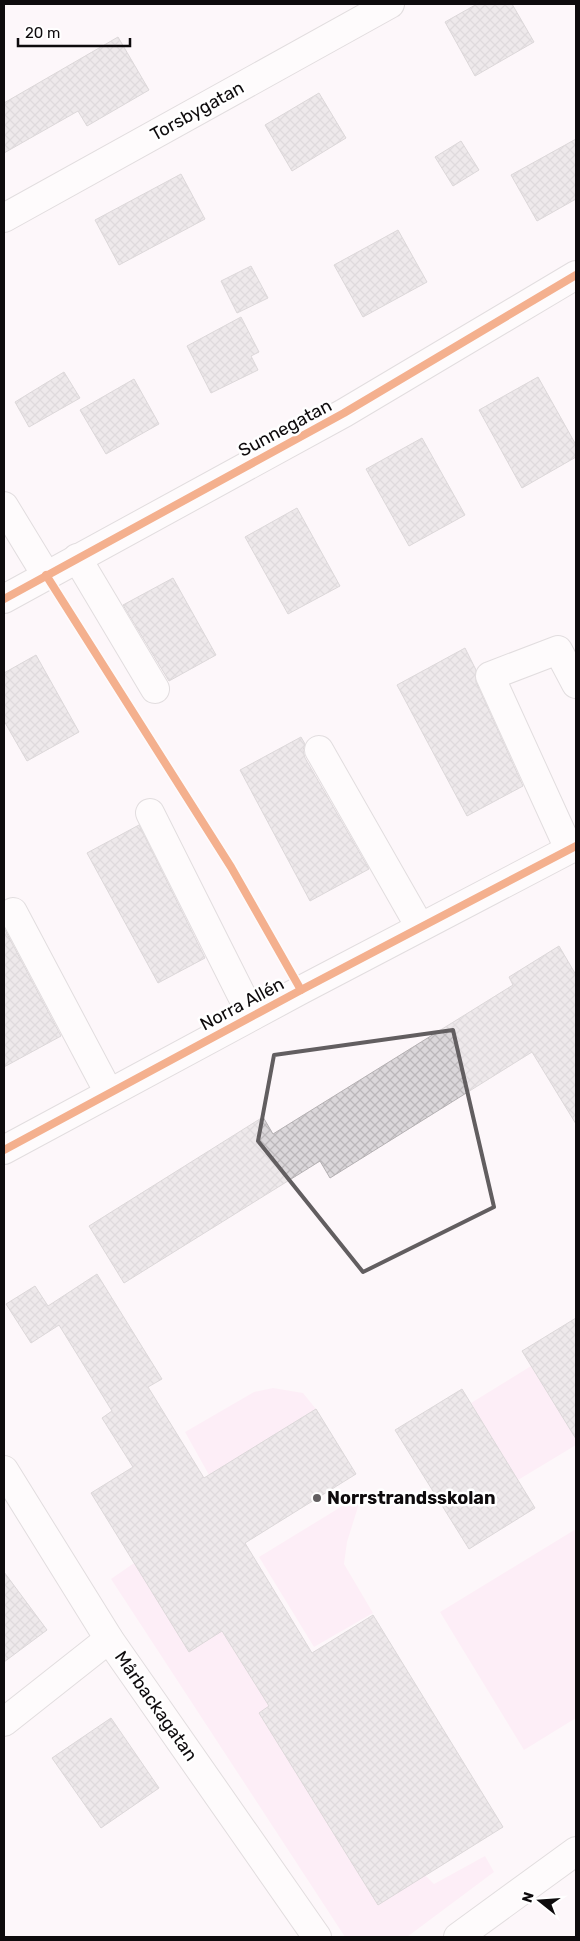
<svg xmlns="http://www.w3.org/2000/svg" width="580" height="1941" font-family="Rubik,sans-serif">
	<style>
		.green { fill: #fde3f3 }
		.building { fill: url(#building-cross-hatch); stroke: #b4b0b2 }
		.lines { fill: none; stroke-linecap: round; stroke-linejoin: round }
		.minor-casing { stroke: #c0bdbf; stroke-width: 30 }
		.minor { stroke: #fffefe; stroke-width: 28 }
		.cycleway-casing { stroke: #fff; stroke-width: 11 }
		.cycleway { stroke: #e8590c; stroke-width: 8 }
		.marked { fill: none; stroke: #625e60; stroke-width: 4; stroke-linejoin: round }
		.poi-dot { fill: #625e60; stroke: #fff; stroke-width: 2 }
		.labels { text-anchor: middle; stroke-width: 5; stroke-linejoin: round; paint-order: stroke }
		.street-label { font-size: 18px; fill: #0e0b0d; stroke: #fff }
		.poi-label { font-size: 18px; font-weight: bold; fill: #0e0b0d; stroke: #fff; text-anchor: start }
	</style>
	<defs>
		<pattern id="building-cross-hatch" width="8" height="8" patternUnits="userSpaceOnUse" patternTransform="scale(1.25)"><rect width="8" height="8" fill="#dbd7da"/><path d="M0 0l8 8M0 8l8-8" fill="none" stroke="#bbb7ba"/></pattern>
	</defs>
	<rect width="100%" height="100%" fill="#fdf7fa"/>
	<g class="green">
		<path d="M 531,1366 L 576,1439 L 576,1445 L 518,1480 L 471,1403 Z"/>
		<path d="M 273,1388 L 303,1393 L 316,1409 L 209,1475 L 185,1432 L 254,1392 Z"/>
		<path d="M 362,1494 L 347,1542 L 344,1564 L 373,1613 L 314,1647 L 259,1557 Z"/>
		<path d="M 576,1529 L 576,1718 L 524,1750 L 440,1612 Z"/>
		<path d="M 134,1563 L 222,1631 L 269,1706 L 259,1713 L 378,1905 L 425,1875 L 434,1884 L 485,1856 L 494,1872 L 407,1937 L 345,1937 L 111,1579 Z"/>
	</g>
	<g class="building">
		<path d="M 477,4 L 512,4 L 534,42 L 475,76 L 445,22 Z"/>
		<path d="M 118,37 L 149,90 L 87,126 L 78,111 L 4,153 L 4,103 Z"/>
		<path d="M 319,93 L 346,138 L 292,171 L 265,125 Z"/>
		<path d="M 576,139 L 576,199 L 537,221 L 511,175 Z"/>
		<path d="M 461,141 L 479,170 L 453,186 L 435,157 Z"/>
		<path d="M 181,174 L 205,219 L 119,265 L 95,220 Z"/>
		<path d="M 398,230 L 427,282 L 363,317 L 334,265 Z"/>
		<path d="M 251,266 L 268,298 L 237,313 L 221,281 Z"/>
		<path d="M 241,317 L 259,352 L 251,356 L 258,370 L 211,393 L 187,346 Z"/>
		<path d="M 64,372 L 80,398 L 29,427 L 15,402 Z"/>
		<path d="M 538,377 L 576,445 L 576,457 L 522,488 L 479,410 Z"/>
		<path d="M 134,379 L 159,424 L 106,454 L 80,410 Z"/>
		<path d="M 422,438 L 465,515 L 409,546 L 366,469 Z"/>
		<path d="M 297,508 L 340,586 L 288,614 L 245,537 Z"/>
		<path d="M 173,578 L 216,655 L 169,681 L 123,605 Z"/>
		<path d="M 465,648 L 476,670 L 476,682 L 523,786 L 467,816 L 397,685 Z"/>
		<path d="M 36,655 L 79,732 L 27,761 L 4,721 L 4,673 Z"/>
		<path d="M 301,737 L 305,744 L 303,750 L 305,758 L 369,869 L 310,901 L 240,770 Z"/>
		<path d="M 139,825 L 205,958 L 158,983 L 87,853 Z"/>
		<path d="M 4,928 L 61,1036 L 4,1067 Z"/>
		<path d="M 559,946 L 576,975 L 576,1124 L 532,1052 L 330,1178 L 320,1161 L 124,1283 L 89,1226 L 263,1117 L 273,1134 L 513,985 L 509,977 Z"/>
		<path d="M 97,1274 L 162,1379 L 148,1387 L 204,1478 L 316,1409 L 356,1474 L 245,1543 L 312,1653 L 373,1615 L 503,1827 L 378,1905 L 259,1713 L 269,1706 L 222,1631 L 189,1652 L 91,1493 L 133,1467 L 102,1418 L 112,1411 L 59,1325 L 31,1343 L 6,1304 L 35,1286 L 48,1306 Z"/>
		<path d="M 576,1318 L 576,1439 L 522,1351 Z"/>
		<path d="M 462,1389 L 535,1508 L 469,1549 L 395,1430 Z"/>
		<path d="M 4,1572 L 47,1630 L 4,1662 Z"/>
		<path d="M 111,1718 L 159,1788 L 101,1828 L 52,1758 Z"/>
	</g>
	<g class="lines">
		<defs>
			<g id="minor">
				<path d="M 4,218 L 390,4"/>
				<path d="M 4,506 L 46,575"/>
				<path d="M 77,558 L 155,689"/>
				<path d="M 4,599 L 344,413 L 576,275"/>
				<path d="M 319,750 L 420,927"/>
				<path d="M 150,813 L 252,1016"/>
				<path d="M 569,849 L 490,676 L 558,650 L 576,684"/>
				<path d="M 13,912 L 109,1093"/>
				<path d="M 4,1150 L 301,990 L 576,846"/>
				<path d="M 4,1470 L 109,1639 L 317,1937"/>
				<path d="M 4,1722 L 109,1639"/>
				<path d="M 458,1937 L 576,1851"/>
			</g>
		</defs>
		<use href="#minor" class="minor-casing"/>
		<use href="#minor" class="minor"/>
		<defs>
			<g id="cycleway">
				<path d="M 46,575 L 231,867 L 301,990"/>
				<path d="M 4,599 L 344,413 L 576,275"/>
				<path d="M 4,1150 L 301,990 L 576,846"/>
			</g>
		</defs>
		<use href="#cycleway" class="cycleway-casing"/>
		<use href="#cycleway" class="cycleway"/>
	</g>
	<path d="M0 0H580V1941H0ZM 453,1030 L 494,1207 L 363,1272 L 258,1141 L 274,1055 Z" fill="#fdf7fa" fill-opacity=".55" fill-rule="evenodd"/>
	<path class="marked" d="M 453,1030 L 494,1207 L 363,1272 L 258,1141 L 274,1055 Z"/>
	<circle class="poi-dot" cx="317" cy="1498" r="5"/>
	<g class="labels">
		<g class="street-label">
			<text transform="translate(197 111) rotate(-29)" y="6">Torsbygatan</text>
			<text transform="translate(285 428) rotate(-28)" y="6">Sunnegatan</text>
			<text transform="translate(242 1004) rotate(-28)" y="6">Norra Allén</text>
			<text transform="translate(156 1706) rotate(55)" y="6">Mårbackagatan</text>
		</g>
		<g class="poi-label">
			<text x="327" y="1504">Norrstrandsskolan</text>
		</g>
	</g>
	<rect width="580" height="1941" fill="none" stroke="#0e0b0d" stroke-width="10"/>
	<g transform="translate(540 1901) rotate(287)" stroke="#ffffff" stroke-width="4" paint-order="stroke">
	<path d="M0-4L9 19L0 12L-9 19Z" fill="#0e0b0d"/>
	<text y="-8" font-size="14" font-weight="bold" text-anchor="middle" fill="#0e0b0d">N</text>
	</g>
	<path d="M18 38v8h112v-8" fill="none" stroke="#0e0b0d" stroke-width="2.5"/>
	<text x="25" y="38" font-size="15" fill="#0e0b0d" stroke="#ffffff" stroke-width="4" paint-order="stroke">20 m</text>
</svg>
